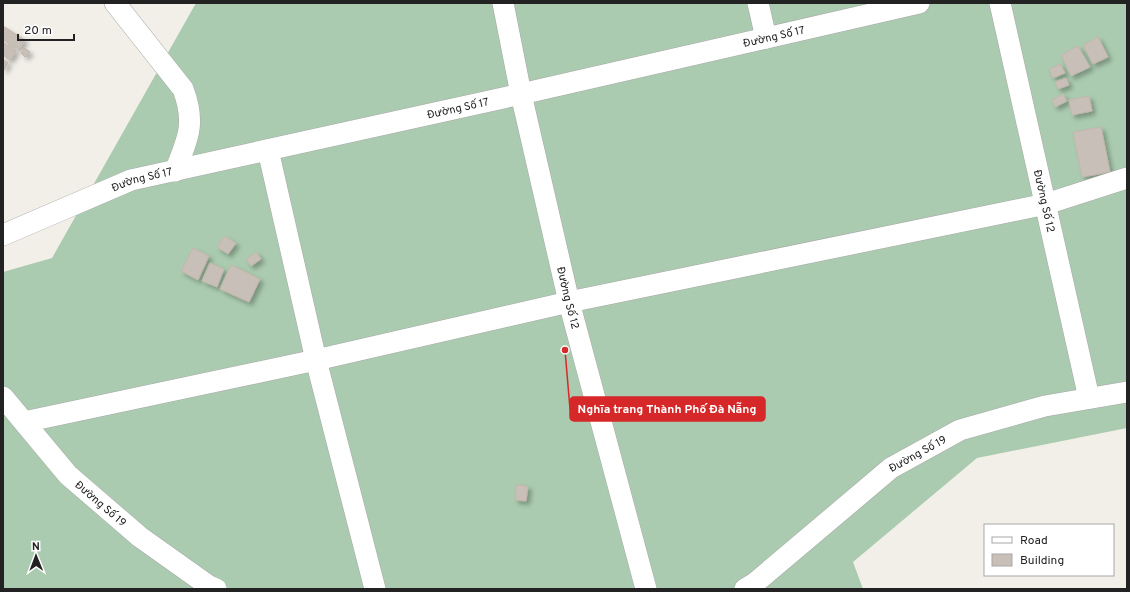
<svg xmlns="http://www.w3.org/2000/svg" width="1130" height="592" font-family="Overpass,sans-serif">
	<style>
		.cemetery { fill: #aacbaf }
		.building { fill: #c7bfb8; stroke: #c4b6ab; filter: url(#shadow) }
		.lines { fill: none; stroke-linecap: round; stroke-linejoin: round }
		.minor-casing { stroke: #a9a9a9; stroke-width: 22 }
		.minor { stroke: #fff; stroke-width: 21 }
		.labels { text-anchor: middle; stroke-width: 4; stroke-linejoin: round; paint-order: stroke }
		.street-label { font-size: 11px; fill: #222; stroke: #fff }
		.leader { fill: none; stroke: #d62828; stroke-width: 1.5 }
		.callout-dot { fill: #d62828; stroke: #fff; stroke-width: 1.5 }
		.callout { fill: #d62828; stroke: #d62828; stroke-width: 1.5 }
		.callout-label { font-size: 12px; text-anchor: middle; font-weight: bold; fill: #fff }
	</style>
	<defs>
		<filter id="shadow"><feDropShadow dx="3.5" dy="3.5" stdDeviation="2" flood-color="#0004"/></filter>
	</defs>
	<rect width="100%" height="100%" fill="#f2efe9"/>
	<path class="cemetery" d="M 196,3 L 1127,3 L 1127,428 L 977,458 L 853,562 L 863,589 L 3,589 L 3,272 L 52,258 Z"/>
	<g class="building">
		<path d="M 3,26 L 25,40 L 19,49 L 3,40 Z"/>
		<path d="M 1098,37 L 1108,57 L 1093,64 L 1083,45 Z"/>
		<path d="M 3,42 L 16,51 L 10,60 L 3,55 Z"/>
		<path d="M 1078,46 L 1090,67 L 1071,76 L 1061,55 Z"/>
		<path d="M 25,48 L 30,52 L 25,57 L 21,53 Z"/>
		<path d="M 3,59 L 8,63 L 4,70 L 3,69 Z"/>
		<path d="M 1060,64 L 1065,73 L 1053,78 L 1049,69 Z"/>
		<path d="M 1066,78 L 1069,85 L 1058,89 L 1055,82 Z"/>
		<path d="M 1063,94 L 1067,101 L 1055,107 L 1052,100 Z"/>
		<path d="M 1089,96 L 1092,111 L 1072,115 L 1069,100 Z"/>
		<path d="M 1101,127 L 1110,172 L 1082,177 L 1073,132 Z"/>
		<path d="M 224,236 L 236,243 L 228,254 L 217,247 Z"/>
		<path d="M 193,248 L 209,256 L 198,280 L 181,271 Z"/>
		<path d="M 256,252 L 261,259 L 251,266 L 246,259 Z"/>
		<path d="M 210,263 L 224,269 L 217,287 L 202,281 Z"/>
		<path d="M 231,265 L 260,279 L 249,302 L 220,289 Z"/>
		<path d="M 516,485 L 528,486 L 526,501 L 515,500 Z"/>
	</g>
	<g class="lines">
		<defs>
			<g id="minor">
				<path d="M 115,3 L 183,89 C 196,123 188,139 175,171"/>
				<path id="s1" d="M 503,3 L 521,94 L 569,302 L 646,589"/>
				<path d="M 758,3 L 766,38"/>
				<path id="s2" d="M 1000,3 L 1089,398"/>
				<path d="M 268,150 L 316,360 L 375,589"/>
				<path id="s3" d="M 3,235 L 131,180 L 521,94 L 919,3"/>
				<path id="s4" d="M 3,397 L 68,475 L 140,537 L 209,586 L 216,589"/>
				<path d="M 24,422 L 316,360 L 569,302 L 1046,204 L 1127,178"/>
				<path id="s5" d="M 745,589 L 755,583 L 891,468 L 960,430 L 1045,406 L 1127,392"/>
			</g>
		</defs>
		<use href="#minor" class="minor-casing"/>
		<use href="#minor" class="minor"/>
	</g>
	<g class="labels">
		<g class="street-label">
			<text dy="4" stroke="none"><textPath href="#s3" startOffset="798">Đường Số 17</textPath></text>
			<text dy="4" stroke="none"><textPath href="#s3" startOffset="474">Đường Số 17</textPath></text>
			<text dy="4" stroke="none"><textPath href="#s3" startOffset="150">Đường Số 17</textPath></text>
			<text dy="4" stroke="none"><textPath href="#s2" startOffset="203">Đường Số 12</textPath></text>
			<text dy="4" stroke="none"><textPath href="#s1" startOffset="302">Đường Số 12</textPath></text>
			<text dy="4" stroke="none"><textPath href="#s5" startOffset="220">Đường Số 19</textPath></text>
			<text dy="4" stroke="none"><textPath href="#s4" startOffset="145">Đường Số 19</textPath></text>
		</g>
	</g>
	<path class="leader" d="M565 350L570 409"/>
	<circle class="callout-dot" cx="565" cy="350" r="4"/>
	<rect class="callout" x="570" y="397" width="195" height="24" rx="4"/>
	<g class="callout-label">
		<text x="667" y="413">Nghĩa trang Thành Phố Đà Nẵng</text>
	</g>
	<rect width="1130" height="592" fill="none" stroke="#222222" stroke-width="8"/>
	<rect x="984" y="524" width="130" height="52" fill="#ffffff" stroke="#a7a7a7"/>
	<rect x="992" y="537" width="20" height="6" fill="#ffffff" stroke="#a7a7a7"/>
	<text x="1020" y="544" font-size="12" fill="#222222">Road</text>
	<rect x="992" y="554" width="20" height="12" fill="#c7bfb8" stroke="#a7a7a7"/>
	<text x="1020" y="564" font-size="12" fill="#222222">Building</text>
	<g transform="translate(36 556) rotate(359)" stroke="#ffffff" stroke-width="3" paint-order="stroke">
	<path d="M0-3L7 15L0 10L-7 15Z" fill="#222222"/>
	<text y="-6" font-size="11" font-weight="bold" text-anchor="middle" fill="#222222">N</text>
	</g>
	<path d="M18 34v6h56v-6" fill="none" stroke="#222222" stroke-width="2"/>
	<text x="24" y="34" font-size="12" fill="#222222" stroke="#ffffff" stroke-width="3" paint-order="stroke">20 m</text>
</svg>
